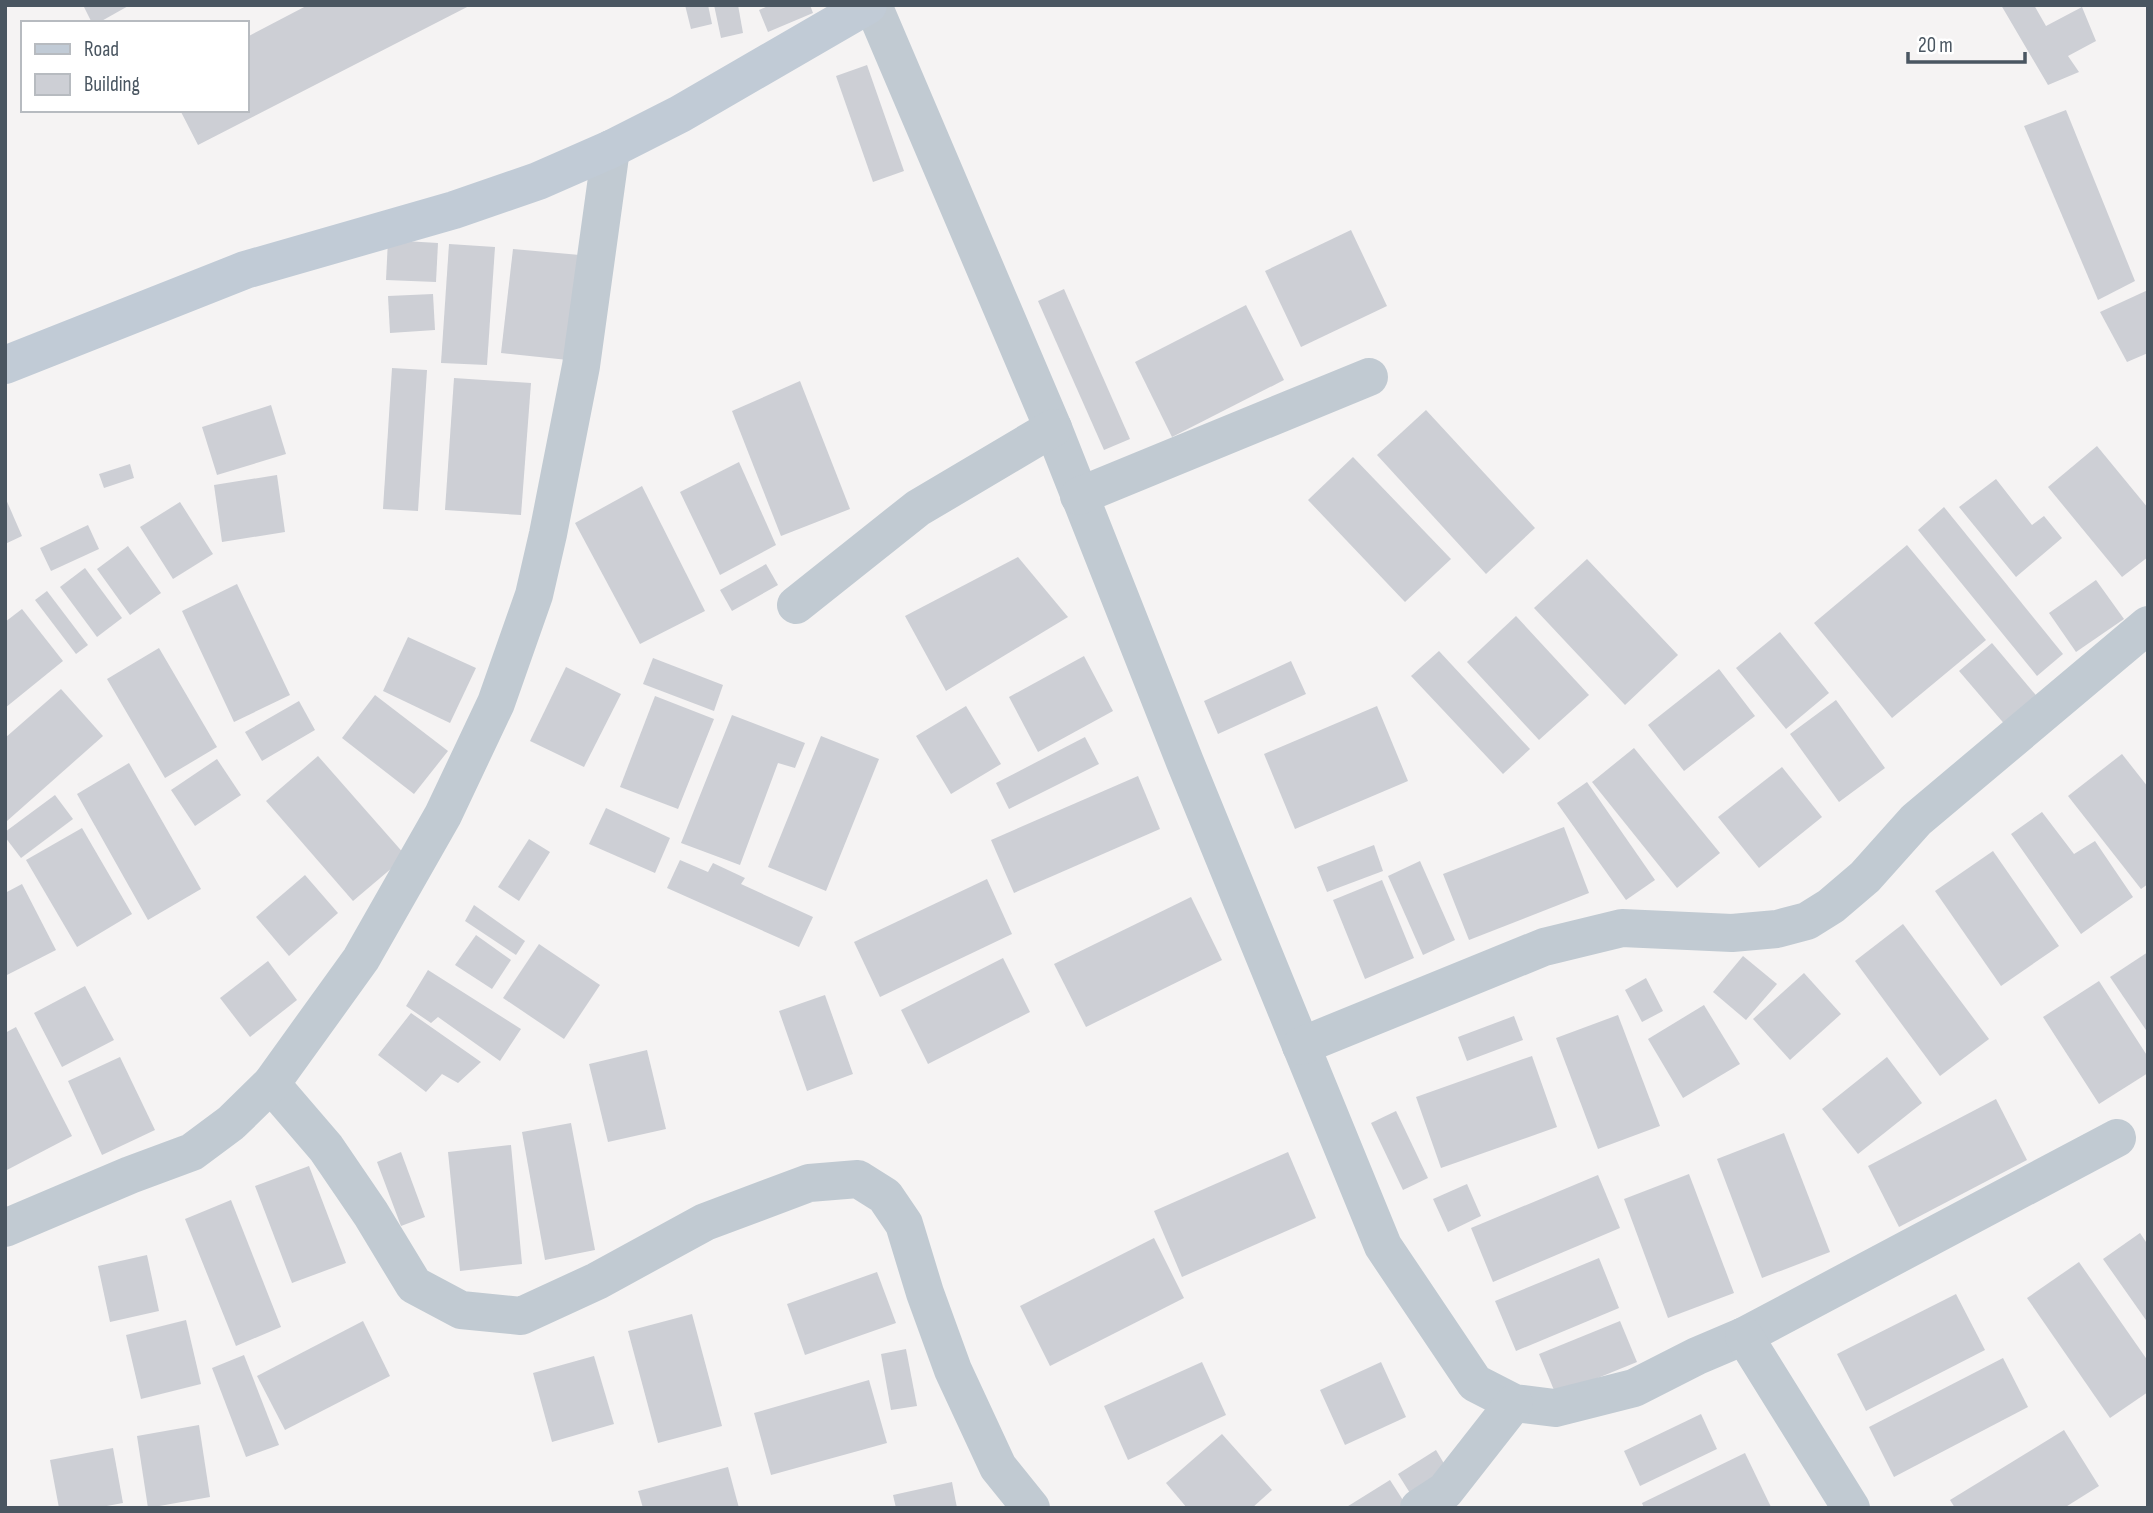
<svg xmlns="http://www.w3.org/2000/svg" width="2153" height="1513" font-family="'Sofia Sans Condensed',sans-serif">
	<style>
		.building { fill: #cdcfd5 }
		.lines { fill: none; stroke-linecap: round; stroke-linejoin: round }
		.street { stroke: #c1cad2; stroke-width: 38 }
		.secondary { stroke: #c1cbd6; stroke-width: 38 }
	</style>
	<rect width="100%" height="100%" fill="#f5f3f3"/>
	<g class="building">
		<path d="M 83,5 L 130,5 L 98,23 L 92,23 Z"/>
		<path d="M 308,5 L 471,5 L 198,145 L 180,110 L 247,110 L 247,37 Z"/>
		<path d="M 685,5 L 708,5 L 712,24 L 691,29 Z"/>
		<path d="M 714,5 L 738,5 L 743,33 L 721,38 Z"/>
		<path d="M 770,5 L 810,5 L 813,13 L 768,32 L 759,10 Z"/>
		<path d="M 2001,5 L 2034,5 L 2046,26 L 2082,7 L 2096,41 L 2068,56 L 2079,72 L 2048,85 Z"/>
		<path d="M 867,65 L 904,171 L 873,182 L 836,76 Z"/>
		<path d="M 2066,110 L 2135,281 L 2098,300 L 2024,126 Z"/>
		<path d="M 1351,230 L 1387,306 L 1301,347 L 1265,271 Z"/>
		<path d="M 388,240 L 438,243 L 436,282 L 386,280 Z"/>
		<path d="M 449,244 L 495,247 L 487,365 L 441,363 Z"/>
		<path d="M 513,249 L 580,255 L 568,360 L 501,353 Z"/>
		<path d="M 1064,289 L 1130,439 L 1104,450 L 1038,301 Z"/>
		<path d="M 2148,290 L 2148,353 L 2127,362 L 2100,312 Z"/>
		<path d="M 433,294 L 435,330 L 390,333 L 388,296 Z"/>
		<path d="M 1246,305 L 1284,380 L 1172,437 L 1135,362 Z"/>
		<path d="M 392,368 L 427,370 L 418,511 L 383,509 Z"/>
		<path d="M 454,378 L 531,383 L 521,515 L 445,510 Z"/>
		<path d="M 800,381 L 850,509 L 781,536 L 732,411 Z"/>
		<path d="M 271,405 L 286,454 L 217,475 L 202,427 Z"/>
		<path d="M 1426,410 L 1535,528 L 1486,574 L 1377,455 Z"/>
		<path d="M 2097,446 L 2148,508 L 2148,557 L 2122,577 L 2048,487 Z"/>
		<path d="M 1353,457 L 1451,559 L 1405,602 L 1308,500 Z"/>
		<path d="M 739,462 L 776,545 L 720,575 L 680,492 Z"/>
		<path d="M 130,464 L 134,478 L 104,488 L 99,474 Z"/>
		<path d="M 277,475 L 285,532 L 222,542 L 214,485 Z"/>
		<path d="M 1996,479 L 2032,525 L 2044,516 L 2062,538 L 2016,577 L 1959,507 Z"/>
		<path d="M 642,486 L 705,611 L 640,644 L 575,523 Z"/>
		<path d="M 5,497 L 22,536 L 5,544 Z"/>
		<path d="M 180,502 L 213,554 L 173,579 L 140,527 Z"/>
		<path d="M 1944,507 L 2063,654 L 2037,676 L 1918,530 Z"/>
		<path d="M 88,525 L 99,549 L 51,571 L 40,548 Z"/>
		<path d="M 1907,545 L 1986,640 L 1892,718 L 1814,623 Z"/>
		<path d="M 128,546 L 161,593 L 130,615 L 97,569 Z"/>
		<path d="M 1018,557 L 1068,617 L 946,691 L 905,616 Z"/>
		<path d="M 1587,559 L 1678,655 L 1625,705 L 1534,608 Z"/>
		<path d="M 766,564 L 778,585 L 732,611 L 720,590 Z"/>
		<path d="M 85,568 L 122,618 L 97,637 L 60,587 Z"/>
		<path d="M 2096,580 L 2124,619 L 2076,652 L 2049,613 Z"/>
		<path d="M 237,584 L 290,695 L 234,722 L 182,611 Z"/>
		<path d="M 47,591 L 88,645 L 76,654 L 35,600 Z"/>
		<path d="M 22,609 L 63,661 L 5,708 L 5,622 Z"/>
		<path d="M 1516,616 L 1589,695 L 1539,740 L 1467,662 Z"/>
		<path d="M 1780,632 L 1829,693 L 1786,729 L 1736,668 Z"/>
		<path d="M 408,637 L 476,668 L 450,723 L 383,691 Z"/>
		<path d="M 1992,643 L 2040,700 L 2007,727 L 1959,671 Z"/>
		<path d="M 159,648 L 217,747 L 165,778 L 107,679 Z"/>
		<path d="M 1439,651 L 1530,749 L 1503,774 L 1411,676 Z"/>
		<path d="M 1084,656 L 1113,711 L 1038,752 L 1009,697 Z"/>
		<path d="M 653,658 L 723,685 L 714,711 L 643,684 Z"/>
		<path d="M 1291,661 L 1306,694 L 1218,734 L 1204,701 Z"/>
		<path d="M 566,667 L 621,694 L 584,767 L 530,741 Z"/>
		<path d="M 1719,669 L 1755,716 L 1684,771 L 1648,725 Z"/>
		<path d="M 61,689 L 103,736 L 7,821 L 5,818 L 5,738 Z"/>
		<path d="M 375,695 L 448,751 L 414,794 L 342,738 Z"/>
		<path d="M 655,696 L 714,719 L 678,809 L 620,787 Z"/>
		<path d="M 1836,700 L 1885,768 L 1839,802 L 1790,734 Z"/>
		<path d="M 299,701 L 315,730 L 262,761 L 245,732 Z"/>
		<path d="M 966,706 L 1001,764 L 951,794 L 916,736 Z"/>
		<path d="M 1377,706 L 1408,781 L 1295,829 L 1264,754 Z"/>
		<path d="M 732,715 L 805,743 L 795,768 L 778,763 L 740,865 L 681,843 Z"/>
		<path d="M 821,736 L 879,759 L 826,891 L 768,867 Z"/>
		<path d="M 1085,737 L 1099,764 L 1009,809 L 996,783 Z"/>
		<path d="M 1634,748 L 1720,853 L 1677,888 L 1592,782 Z"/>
		<path d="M 2122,754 L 2148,787 L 2148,884 L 2141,889 L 2068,796 Z"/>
		<path d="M 318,756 L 406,856 L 353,901 L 266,801 Z"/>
		<path d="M 217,759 L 241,795 L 195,826 L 171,790 Z"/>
		<path d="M 129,763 L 201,889 L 148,920 L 77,794 Z"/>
		<path d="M 1782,767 L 1822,817 L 1759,868 L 1718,817 Z"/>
		<path d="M 1138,776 L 1160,829 L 1014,893 L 991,840 Z"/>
		<path d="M 1587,782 L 1655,880 L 1626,900 L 1557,803 Z"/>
		<path d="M 55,795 L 73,819 L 21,858 L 5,837 L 5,832 Z"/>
		<path d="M 606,808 L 670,838 L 655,873 L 589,844 Z"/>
		<path d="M 2042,812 L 2074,854 L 2095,841 L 2133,897 L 2081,934 L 2011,834 Z"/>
		<path d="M 1564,827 L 1589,893 L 1469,940 L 1443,874 Z"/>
		<path d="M 82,828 L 132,914 L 77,947 L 26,860 Z"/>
		<path d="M 529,839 L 550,852 L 519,901 L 498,887 Z"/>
		<path d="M 1374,845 L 1383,871 L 1327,892 L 1317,867 Z"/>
		<path d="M 1993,851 L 2059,946 L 2001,986 L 1935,891 Z"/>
		<path d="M 680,860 L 708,872 L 713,863 L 745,878 L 741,884 L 813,917 L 799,947 L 667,888 Z"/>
		<path d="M 1420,861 L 1455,940 L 1423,955 L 1388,876 Z"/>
		<path d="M 305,875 L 338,913 L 289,956 L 256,917 Z"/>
		<path d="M 987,879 L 1012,934 L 880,997 L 854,942 Z"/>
		<path d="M 1382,880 L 1414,958 L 1365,979 L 1333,900 Z"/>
		<path d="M 22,884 L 56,950 L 5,976 L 5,893 Z"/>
		<path d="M 1191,897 L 1222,960 L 1086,1027 L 1054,964 Z"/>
		<path d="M 474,905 L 525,941 L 516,955 L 465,921 Z"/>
		<path d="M 1903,924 L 1989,1039 L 1940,1076 L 1855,961 Z"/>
		<path d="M 476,935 L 511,960 L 492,989 L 455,965 Z"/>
		<path d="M 539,944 L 600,985 L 564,1039 L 503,998 Z"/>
		<path d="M 2148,952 L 2148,1033 L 2110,977 Z"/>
		<path d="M 1743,956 L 1777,984 L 1746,1020 L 1713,992 Z"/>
		<path d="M 1003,958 L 1030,1012 L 928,1064 L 901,1010 Z"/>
		<path d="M 268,961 L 297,1000 L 250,1037 L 220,998 Z"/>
		<path d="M 428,970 L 521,1029 L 500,1061 L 438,1017 L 431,1023 L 406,1006 Z"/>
		<path d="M 1804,973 L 1841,1014 L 1790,1060 L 1753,1019 Z"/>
		<path d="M 1646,978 L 1663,1011 L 1642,1022 L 1625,990 Z"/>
		<path d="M 2099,981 L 2148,1057 L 2148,1073 L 2099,1104 L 2043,1017 Z"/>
		<path d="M 85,986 L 114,1040 L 62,1067 L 34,1013 Z"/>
		<path d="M 825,995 L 853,1074 L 807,1091 L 779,1011 Z"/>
		<path d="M 1704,1005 L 1740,1064 L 1683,1098 L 1648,1039 Z"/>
		<path d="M 411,1013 L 481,1062 L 458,1083 L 442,1074 L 426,1092 L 378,1055 Z"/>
		<path d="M 1618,1015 L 1660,1126 L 1598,1149 L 1556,1038 Z"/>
		<path d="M 1514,1016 L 1523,1040 L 1467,1061 L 1458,1037 Z"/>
		<path d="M 16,1027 L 72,1136 L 5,1171 L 5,1033 Z"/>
		<path d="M 647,1050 L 666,1129 L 608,1142 L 589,1064 Z"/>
		<path d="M 1532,1056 L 1557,1127 L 1441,1168 L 1416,1097 Z"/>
		<path d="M 120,1057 L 155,1130 L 102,1155 L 68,1081 Z"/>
		<path d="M 1887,1057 L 1922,1103 L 1858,1154 L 1822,1109 Z"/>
		<path d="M 1996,1099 L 2027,1160 L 1899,1227 L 1868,1166 Z"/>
		<path d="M 1396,1111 L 1428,1178 L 1403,1190 L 1371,1123 Z"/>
		<path d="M 571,1123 L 595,1250 L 545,1260 L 522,1132 Z"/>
		<path d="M 1784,1133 L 1830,1252 L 1762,1278 L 1717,1159 Z"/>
		<path d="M 511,1145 L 522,1264 L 460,1271 L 448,1152 Z"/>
		<path d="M 401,1152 L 425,1217 L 401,1226 L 377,1162 Z"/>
		<path d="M 1288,1152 L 1316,1218 L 1182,1277 L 1154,1211 Z"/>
		<path d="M 309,1166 L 346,1263 L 292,1283 L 255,1186 Z"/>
		<path d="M 1689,1174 L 1734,1293 L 1668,1318 L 1624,1199 Z"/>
		<path d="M 1598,1175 L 1620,1228 L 1493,1282 L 1471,1228 Z"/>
		<path d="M 1467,1184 L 1481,1216 L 1448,1232 L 1433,1199 Z"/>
		<path d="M 231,1200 L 281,1327 L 236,1346 L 185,1219 Z"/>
		<path d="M 2140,1233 L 2148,1245 L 2148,1323 L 2103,1259 Z"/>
		<path d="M 1154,1238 L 1184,1298 L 1050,1366 L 1020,1306 Z"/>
		<path d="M 147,1255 L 159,1311 L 110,1322 L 98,1266 Z"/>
		<path d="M 1599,1258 L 1619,1308 L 1516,1351 L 1495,1301 Z"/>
		<path d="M 2079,1262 L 2148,1361 L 2148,1392 L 2110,1418 L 2027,1298 Z"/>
		<path d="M 877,1272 L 896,1323 L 805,1355 L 787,1304 Z"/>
		<path d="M 1956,1294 L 1985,1350 L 1866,1411 L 1837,1354 Z"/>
		<path d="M 692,1314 L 722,1426 L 658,1443 L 628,1331 Z"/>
		<path d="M 186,1320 L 201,1384 L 141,1399 L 126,1335 Z"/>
		<path d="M 363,1321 L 390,1376 L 285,1430 L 257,1376 Z"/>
		<path d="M 1620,1321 L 1637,1362 L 1556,1395 L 1539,1354 Z"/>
		<path d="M 906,1349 L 917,1406 L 891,1410 L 881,1354 Z"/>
		<path d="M 244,1355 L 279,1445 L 246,1457 L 212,1368 Z"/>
		<path d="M 594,1356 L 614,1424 L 552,1442 L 533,1373 Z"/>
		<path d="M 2003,1358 L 2028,1407 L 1894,1477 L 1869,1427 Z"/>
		<path d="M 1202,1362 L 1226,1415 L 1128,1460 L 1104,1406 Z"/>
		<path d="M 1381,1362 L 1406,1417 L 1345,1445 L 1320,1390 Z"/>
		<path d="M 869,1380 L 887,1443 L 771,1475 L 754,1413 Z"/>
		<path d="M 1701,1414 L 1717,1449 L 1640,1486 L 1624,1451 Z"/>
		<path d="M 199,1425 L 210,1497 L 148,1508 L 137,1436 Z"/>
		<path d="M 2064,1430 L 2099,1486 L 2064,1508 L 1955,1508 L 1950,1500 Z"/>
		<path d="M 1222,1434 L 1272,1490 L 1252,1508 L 1187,1508 L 1166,1483 Z"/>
		<path d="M 113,1448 L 123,1503 L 96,1508 L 59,1508 L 50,1460 Z"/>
		<path d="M 1436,1450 L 1452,1477 L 1415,1501 L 1398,1474 Z"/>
		<path d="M 1745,1453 L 1771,1507 L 1644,1508 L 1642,1503 Z"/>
		<path d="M 728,1467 L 739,1508 L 643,1508 L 638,1491 Z"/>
		<path d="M 1390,1480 L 1408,1508 L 1345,1508 Z"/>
		<path d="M 952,1482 L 957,1508 L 896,1508 L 893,1495 Z"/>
	</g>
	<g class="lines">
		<g class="street">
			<path d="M 873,5 L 1053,428 L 1185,762 L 1383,1246 L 1475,1383 L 1514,1403 L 1555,1408 L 1634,1388 L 1697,1356 L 1744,1336 L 2117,1138"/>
			<path d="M 1079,496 L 1369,377"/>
			<path d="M 796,605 L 918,508 L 1053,428"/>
			<path d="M 1301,1046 L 1544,947 L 1622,928 L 1732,933 L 1777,929 L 1807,921 L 1831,906 L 1865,877 L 1916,820 L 2148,625"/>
			<path d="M 271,1084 L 326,1148 L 371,1214 L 414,1285 L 461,1310 L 521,1316 L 597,1281 L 705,1222 L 809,1183 L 858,1179 L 885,1196 L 904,1224 L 925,1293 L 953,1370 L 998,1467 L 1031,1508"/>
			<path d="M 5,1228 L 130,1175 L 192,1152 L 231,1123 L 271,1084 L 361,959 L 443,815 L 496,703 L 534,595 L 548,534 L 581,366 L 611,149"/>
			<path d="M 1744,1336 L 1851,1508"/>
			<path d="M 1419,1508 L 1445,1491 L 1514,1403"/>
		</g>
		<path class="secondary" d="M 5,365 L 245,270 L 454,210 L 538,181 L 611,149 L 680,114 L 868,5"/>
	</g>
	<rect width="2153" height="1513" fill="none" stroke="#4a5661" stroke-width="14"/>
	<rect x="21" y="21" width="228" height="91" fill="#ffffff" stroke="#b7bbc0" stroke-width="2"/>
	<rect x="35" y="44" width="35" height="10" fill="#c1cbd6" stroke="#b7bbc0" stroke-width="2"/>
	<text x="84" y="56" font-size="21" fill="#4a5661">Road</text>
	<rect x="35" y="74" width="35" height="21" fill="#cdcfd5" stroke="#b7bbc0" stroke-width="2"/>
	<text x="84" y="91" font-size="21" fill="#4a5661">Building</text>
	<path d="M1908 52v10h117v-10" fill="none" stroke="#4a5661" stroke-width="3.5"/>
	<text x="1918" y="52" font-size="21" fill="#4a5661" stroke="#ffffff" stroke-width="5" paint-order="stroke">20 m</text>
</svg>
